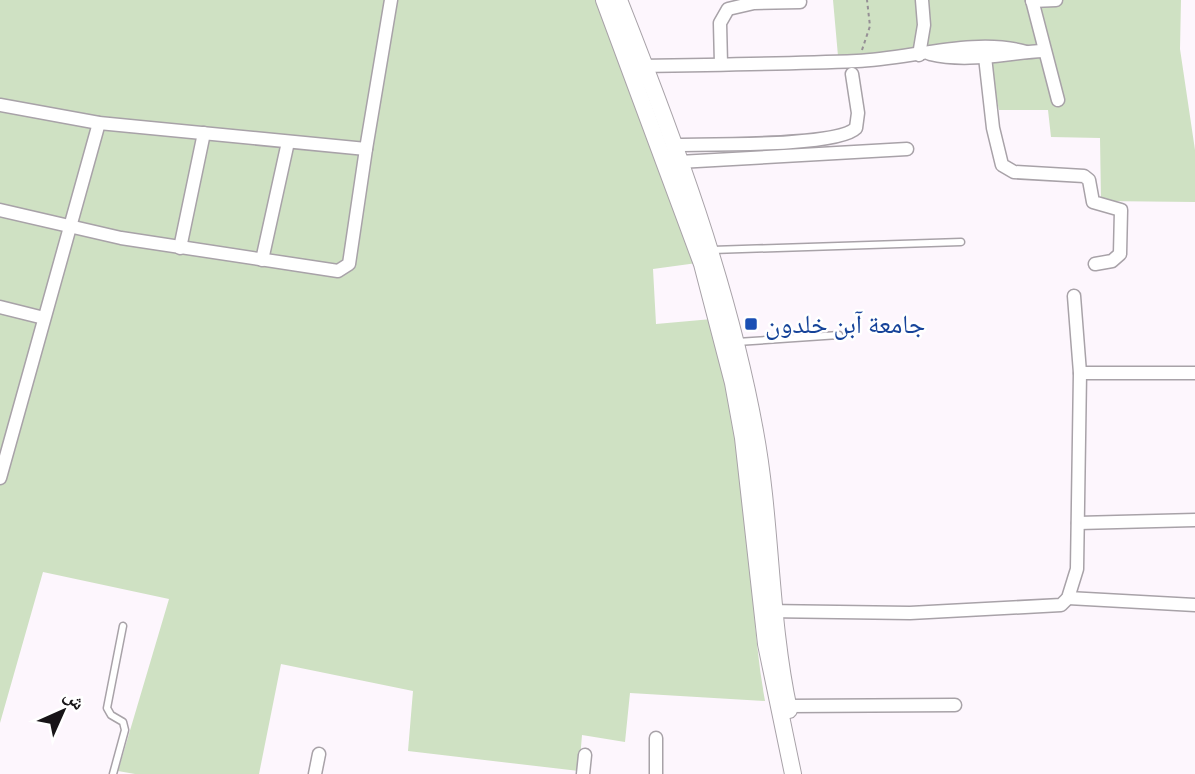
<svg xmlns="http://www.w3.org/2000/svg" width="1195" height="774" font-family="Cabin,'Noto Naskh Arabic',sans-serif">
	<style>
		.green { fill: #cfe1c3 }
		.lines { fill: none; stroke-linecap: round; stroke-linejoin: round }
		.lane-casing { stroke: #a8a2a8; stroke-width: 9 }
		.street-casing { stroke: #a8a2a8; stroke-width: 15 }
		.secondary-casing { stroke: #a8a2a8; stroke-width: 18 }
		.path { stroke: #958f95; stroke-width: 2; stroke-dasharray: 3.5 3.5; stroke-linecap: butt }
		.lane { stroke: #fff; stroke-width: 6 }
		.street { stroke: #fff; stroke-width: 12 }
		.secondary { stroke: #fff; stroke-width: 16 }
		.transit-dot { fill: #1a4fb4; stroke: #fff; stroke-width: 2.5 }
		.labels { text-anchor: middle; stroke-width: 5; stroke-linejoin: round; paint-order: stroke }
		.transit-label { font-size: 26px; fill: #164399; stroke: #fff; text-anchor: start }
	</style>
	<rect width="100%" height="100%" fill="#fdf6fd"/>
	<g class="green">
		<path d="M 0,0 L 598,0 L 697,263 L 653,269 L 656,324 L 712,319 C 721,356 735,395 740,433 C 752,522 749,612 765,701 L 630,693 L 625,742 L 582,735 L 579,771 L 408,751 L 413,691 L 281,664 L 259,774 L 135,774 L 118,771 L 169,599 L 43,572 L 0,723 Z"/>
		<path d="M 833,0 L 1181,0 L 1180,49 L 1195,150 L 1195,202 L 1101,201 L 1100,138 L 1051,137 L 1048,110 L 999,110 L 991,74 L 979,58 L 838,56 Z"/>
	</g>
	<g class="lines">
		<defs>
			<g id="lane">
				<path d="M 712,250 L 961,242"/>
				<path d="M 737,342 L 839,335"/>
				<path d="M 113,774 L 125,730 L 123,722 L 111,715 L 107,708 L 123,626"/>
			</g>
			<g id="street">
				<path d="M 1032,0 L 1058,100"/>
				<path d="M 1032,1 L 1056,0"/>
				<path d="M 984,48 L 993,128 L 1002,165 L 1014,172 L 1084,176 L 1089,180 L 1093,202 L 1121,210 L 1120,254 L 1112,261 L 1095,264"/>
				<path d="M 930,54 C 968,63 1005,53 1043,51"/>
				<path d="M 919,55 L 924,25 L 922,0"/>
				<path d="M 721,64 L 720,23 L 728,9 L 754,3 L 800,2"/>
				<path d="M 637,66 C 710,65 784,64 857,61 C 909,59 976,37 1026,52"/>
				<path d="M 0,105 L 99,123 L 366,149 L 391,0"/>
				<path d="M 673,145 C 705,144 838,147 856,128 L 858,113 L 852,74"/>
				<path d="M 679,162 L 907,149"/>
				<path d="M 0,210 L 121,238 L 338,271 L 349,264 L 366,149"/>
				<path d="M 180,248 L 204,133"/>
				<path d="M 262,260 L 288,142"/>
				<path d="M 0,307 L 44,318"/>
				<path d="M 1080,373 L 1195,373"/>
				<path d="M 0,478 L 99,123"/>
				<path d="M 1078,523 L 1195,520"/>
				<path d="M 1068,598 L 1195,605"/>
				<path d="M 766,611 L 910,613 L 1061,605 L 1068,598 L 1077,569 L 1080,373 L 1074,296"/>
				<path d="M 788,706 L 955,705"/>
				<path d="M 656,738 L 656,774"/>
				<path d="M 315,774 L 319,754"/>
				<path d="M 583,774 L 585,755"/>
			</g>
			<g id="secondary">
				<path d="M 604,0 L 702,264 L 733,383 L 743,438 L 766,644 L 793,774"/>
				<path d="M 619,0 C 674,139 728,283 755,431 C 772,523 769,617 789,710"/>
			</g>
		</defs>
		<use href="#lane" class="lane-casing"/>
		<use href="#street" class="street-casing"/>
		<use href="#secondary" class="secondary-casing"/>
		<path class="path" d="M 862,50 L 870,26 L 867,0"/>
		<use href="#lane" class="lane"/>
		<use href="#street" class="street"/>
		<use href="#secondary" class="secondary"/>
	</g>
	<rect class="transit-dot" x="744" y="317" width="14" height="14" rx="3.5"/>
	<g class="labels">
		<g class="transit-label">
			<text x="765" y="333">جامعة آبن خلدون</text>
		</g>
	</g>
	<g transform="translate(63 711) rotate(45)" stroke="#ffffff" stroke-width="5" paint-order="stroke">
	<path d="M0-5L12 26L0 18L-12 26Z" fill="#171417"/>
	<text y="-10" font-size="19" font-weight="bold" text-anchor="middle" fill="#171417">ش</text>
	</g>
</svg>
